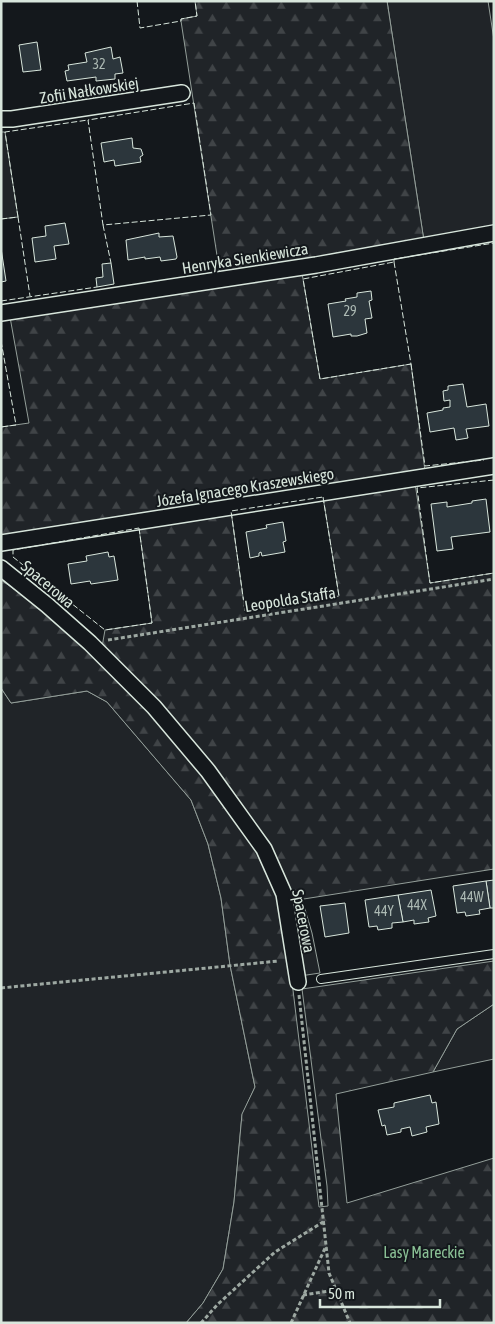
<svg xmlns="http://www.w3.org/2000/svg" width="495" height="1324" font-family="'Asap Condensed',sans-serif">
	<style>
		.green { fill: #202428; stroke: #939e99 }
		.forest { fill: url(#forest-firs); stroke: #939e99 }
		.building { fill: #2c363c; stroke: #d8e6dc }
		.lines { fill: none; stroke-linecap: round; stroke-linejoin: round }
		.service-casing { stroke: #d8e6dc; stroke-width: 10 }
		.minor-casing { stroke: #d8e6dc; stroke-width: 18 }
		.path { stroke: #9da8a2; stroke-width: 3; stroke-dasharray: 4 2.5; stroke-linecap: butt }
		.service { stroke: #14181c; stroke-width: 8 }
		.minor { stroke: #14181c; stroke-width: 15 }
		.fence { stroke: #d8e6dc; stroke-width: 1; stroke-dasharray: 6 2.5; stroke-linecap: butt }
		.labels { text-anchor: middle; stroke-width: 4; stroke-linejoin: round; paint-order: stroke }
		.number-label { font-size: 14px; fill: #adbab4 }
		.street-label { font-size: 16px; fill: #d8e6dc; stroke: #14181c }
		.park-label { font-size: 16px; fill: #8ac095; stroke: #14181c }
	</style>
	<defs>
		<pattern id="forest-firs" width="22" height="20" patternUnits="userSpaceOnUse" patternTransform="scale(1.25)"><rect width="22" height="20" fill="#202428"/><path d="M5 1l3.5 6h-7zM16 11l3.5 6h-7z" fill="#404447"/></pattern>
	</defs>
	<rect width="100%" height="100%" fill="#14181c"/>
	<g class="green">
		<path d="M 387,1 L 488,1 L 494,40 L 494,230 L 424,241 Z"/>
		<path d="M 1,132 L 5,132 L 18,217 L 1,219 Z"/>
		<path d="M 1,688 L 11,703 L 87,691 L 107,702 L 191,800 L 208,844 L 221,898 L 230,965 L 255,1087 L 242,1115 L 234,1202 L 223,1269 L 203,1303 L 186,1323 L 1,1323 Z"/>
		<path d="M 302,899 L 312,933 L 320,973 L 300,976 L 291,901 Z"/>
		<path d="M 494,1004 L 494,1059 L 433,1072 L 457,1029 Z"/>
	</g>
	<g class="forest">
		<path d="M 195,1 L 387,1 L 424,241 L 220,275 L 181,21 L 181,19 L 197,16 Z"/>
		<path d="M 302,273 L 320,379 L 411,364 L 425,471 L 1,538 L 1,427 L 29,423 L 10,317 Z"/>
		<path d="M 415,483 L 430,583 L 494,573 L 494,869 L 291,901 L 271,856 L 102,647 L 105,630 L 152,623 L 139,528 L 231,511 L 245,611 L 339,596 L 323,497 Z"/>
		<path d="M 1,580 L 57,619 L 164,726 L 249,836 L 282,908 L 293,990 L 319,1207 L 328,1206 L 327,1186 L 302,989 L 494,961 L 494,1004 L 457,1029 L 433,1072 L 336,1094 L 347,1203 L 494,1158 L 494,1323 L 186,1323 L 203,1303 L 223,1269 L 234,1202 L 242,1114 L 255,1087 L 230,965 L 221,898 L 208,844 L 191,800 L 107,702 L 87,691 L 11,703 L 1,688 Z"/>
	</g>
	<g class="building">
		<path d="M 37,42 L 41,70 L 23,72 L 19,45 Z"/>
		<path d="M 111,47 L 113,59 L 120,57 L 123,73 L 115,74 L 115,79 L 96,81 L 96,77 L 67,81 L 65,71 L 69,70 L 68,65 L 87,62 L 85,53 Z"/>
		<path d="M 132,138 L 133,148 L 141,149 L 143,155 L 140,157 L 141,162 L 115,166 L 114,160 L 104,162 L 101,143 Z"/>
		<path d="M 65,223 L 69,244 L 54,246 L 56,259 L 35,262 L 32,238 L 46,236 L 45,226 Z"/>
		<path d="M 159,233 L 159,237 L 173,236 L 177,257 L 176,259 L 161,261 L 160,257 L 145,259 L 145,257 L 128,260 L 126,240 Z"/>
		<path d="M 1,248 L 6,281 L 1,282 Z"/>
		<path d="M 111,263 L 114,284 L 97,287 L 96,278 L 103,277 L 102,264 Z"/>
		<path d="M 371,291 L 372,300 L 369,301 L 372,318 L 365,319 L 367,333 L 357,336 L 351,336 L 351,334 L 333,337 L 328,304 L 346,301 L 345,299 L 357,297 L 357,293 Z"/>
		<path d="M 463,384 L 467,407 L 486,404 L 489,426 L 466,429 L 468,438 L 456,440 L 454,428 L 430,432 L 427,413 L 443,410 L 443,408 L 450,407 L 450,400 L 444,401 L 443,391 L 448,390 L 448,386 Z"/>
		<path d="M 486,499 L 490,532 L 451,537 L 453,549 L 437,551 L 431,504 L 447,502 L 447,507 L 472,503 L 472,501 Z"/>
		<path d="M 283,522 L 286,541 L 283,542 L 285,552 L 262,556 L 261,552 L 259,553 L 259,556 L 250,558 L 246,532 L 267,528 L 266,525 Z"/>
		<path d="M 108,552 L 109,557 L 114,556 L 118,580 L 91,584 L 90,581 L 71,584 L 68,564 L 87,561 L 86,556 Z"/>
		<path d="M 494,880 L 494,908 L 490,908 L 486,881 Z"/>
		<path d="M 486,881 L 490,908 L 479,910 L 480,914 L 466,916 L 465,912 L 457,913 L 453,886 Z"/>
		<path d="M 431,890 L 436,916 L 428,918 L 429,922 L 414,924 L 414,920 L 403,922 L 398,895 Z"/>
		<path d="M 398,895 L 403,922 L 392,923 L 392,928 L 378,930 L 377,926 L 369,927 L 365,900 Z"/>
		<path d="M 345,903 L 349,933 L 325,937 L 320,906 Z"/>
		<path d="M 430,1095 L 432,1103 L 436,1102 L 439,1124 L 426,1127 L 427,1132 L 412,1136 L 410,1127 L 401,1129 L 401,1132 L 387,1135 L 385,1125 L 382,1126 L 378,1110 L 394,1107 L 394,1103 Z"/>
	</g>
	<g class="lines">
		<defs>
			<path id="service" d="M 321,979 L 494,954"/>
			<g id="minor">
				<path d="M 1,119 L 12,119 L 182,93"/>
				<path d="M 1,313 L 316,265 L 494,233"/>
				<path d="M 1,543 L 494,466"/>
				<path d="M 1,568 L 47,605 L 90,643 L 154,707 L 208,771 L 264,849 L 284,894 L 298,982"/>
			</g>
		</defs>
		<use href="#service" class="service-casing"/>
		<use href="#minor" class="minor-casing"/>
		<g class="path">
			<path d="M 108,640 L 494,579"/>
			<path d="M 1,988 L 279,961"/>
			<path d="M 299,995 L 329,1273 L 350,1323"/>
			<path d="M 303,1295 L 336,1290"/>
			<path d="M 201,1323 L 217,1305 L 275,1252 L 323,1222"/>
			<path d="M 291,1323 L 326,1246"/>
		</g>
		<use href="#service" class="service"/>
		<use href="#minor" class="minor"/>
		<g class="fence">
			<path d="M 137,1 L 140,28 L 181,21 L 181,19 L 197,16 L 195,1"/>
			<path d="M 194,103 L 211,215 L 103,225 L 88,120 Z"/>
			<path d="M 18,217 L 30,296"/>
			<path d="M 1,219 L 18,217 L 5,132 L 88,120"/>
			<path d="M 103,225 L 111,263"/>
			<path d="M 394,262 L 411,364 L 320,379 L 303,279 Z"/>
			<path d="M 394,262 L 394,259 L 494,243"/>
			<path d="M 1,301 L 97,287"/>
			<path d="M 1,341 L 16,425 L 1,427"/>
			<path d="M 411,364 L 425,466 L 484,460"/>
			<path d="M 494,480 L 417,488 L 430,583 L 494,573"/>
			<path d="M 323,497 L 339,596 L 245,611 L 231,511 Z"/>
			<path d="M 139,528 L 152,623 L 105,630 L 13,557 L 13,550 Z"/>
		</g>
	</g>
	<g class="labels">
		<g class="number-label">
			<text x="99" y="69">32</text>
			<text x="350" y="316">29</text>
			<text x="472" y="902">44W</text>
			<text x="417" y="910">44X</text>
			<text x="384" y="916">44Y</text>
		</g>
		<g class="street-label">
			<text transform="translate(89 90) rotate(-9)" y="6">Zofii Nałkowskiej</text>
			<text transform="translate(245 258) rotate(-9)" y="6">Henryka Sienkiewicza</text>
			<text transform="translate(245 487) rotate(-9)" y="6">Józefa Ignacego Kraszewskiego</text>
			<text transform="translate(48 584) rotate(40)" y="6">Spacerowa</text>
			<text transform="translate(290 599) rotate(-9)" y="6">Leopolda Staffa</text>
			<text transform="translate(304 921) rotate(79)" y="6">Spacerowa</text>
		</g>
		<g class="park-label">
			<text x="424" y="1258">Lasy Mareckie</text>
		</g>
	</g>
	<rect width="495" height="1324" fill="none" stroke="#d8e6dc" stroke-width="5"/>
	<path d="M320 1299v8h120v-8" fill="none" stroke="#d8e6dc" stroke-width="2.5"/>
	<text x="328" y="1299" font-size="15" fill="#d8e6dc" stroke="#14181c" stroke-width="4" paint-order="stroke">50 m</text>
</svg>
